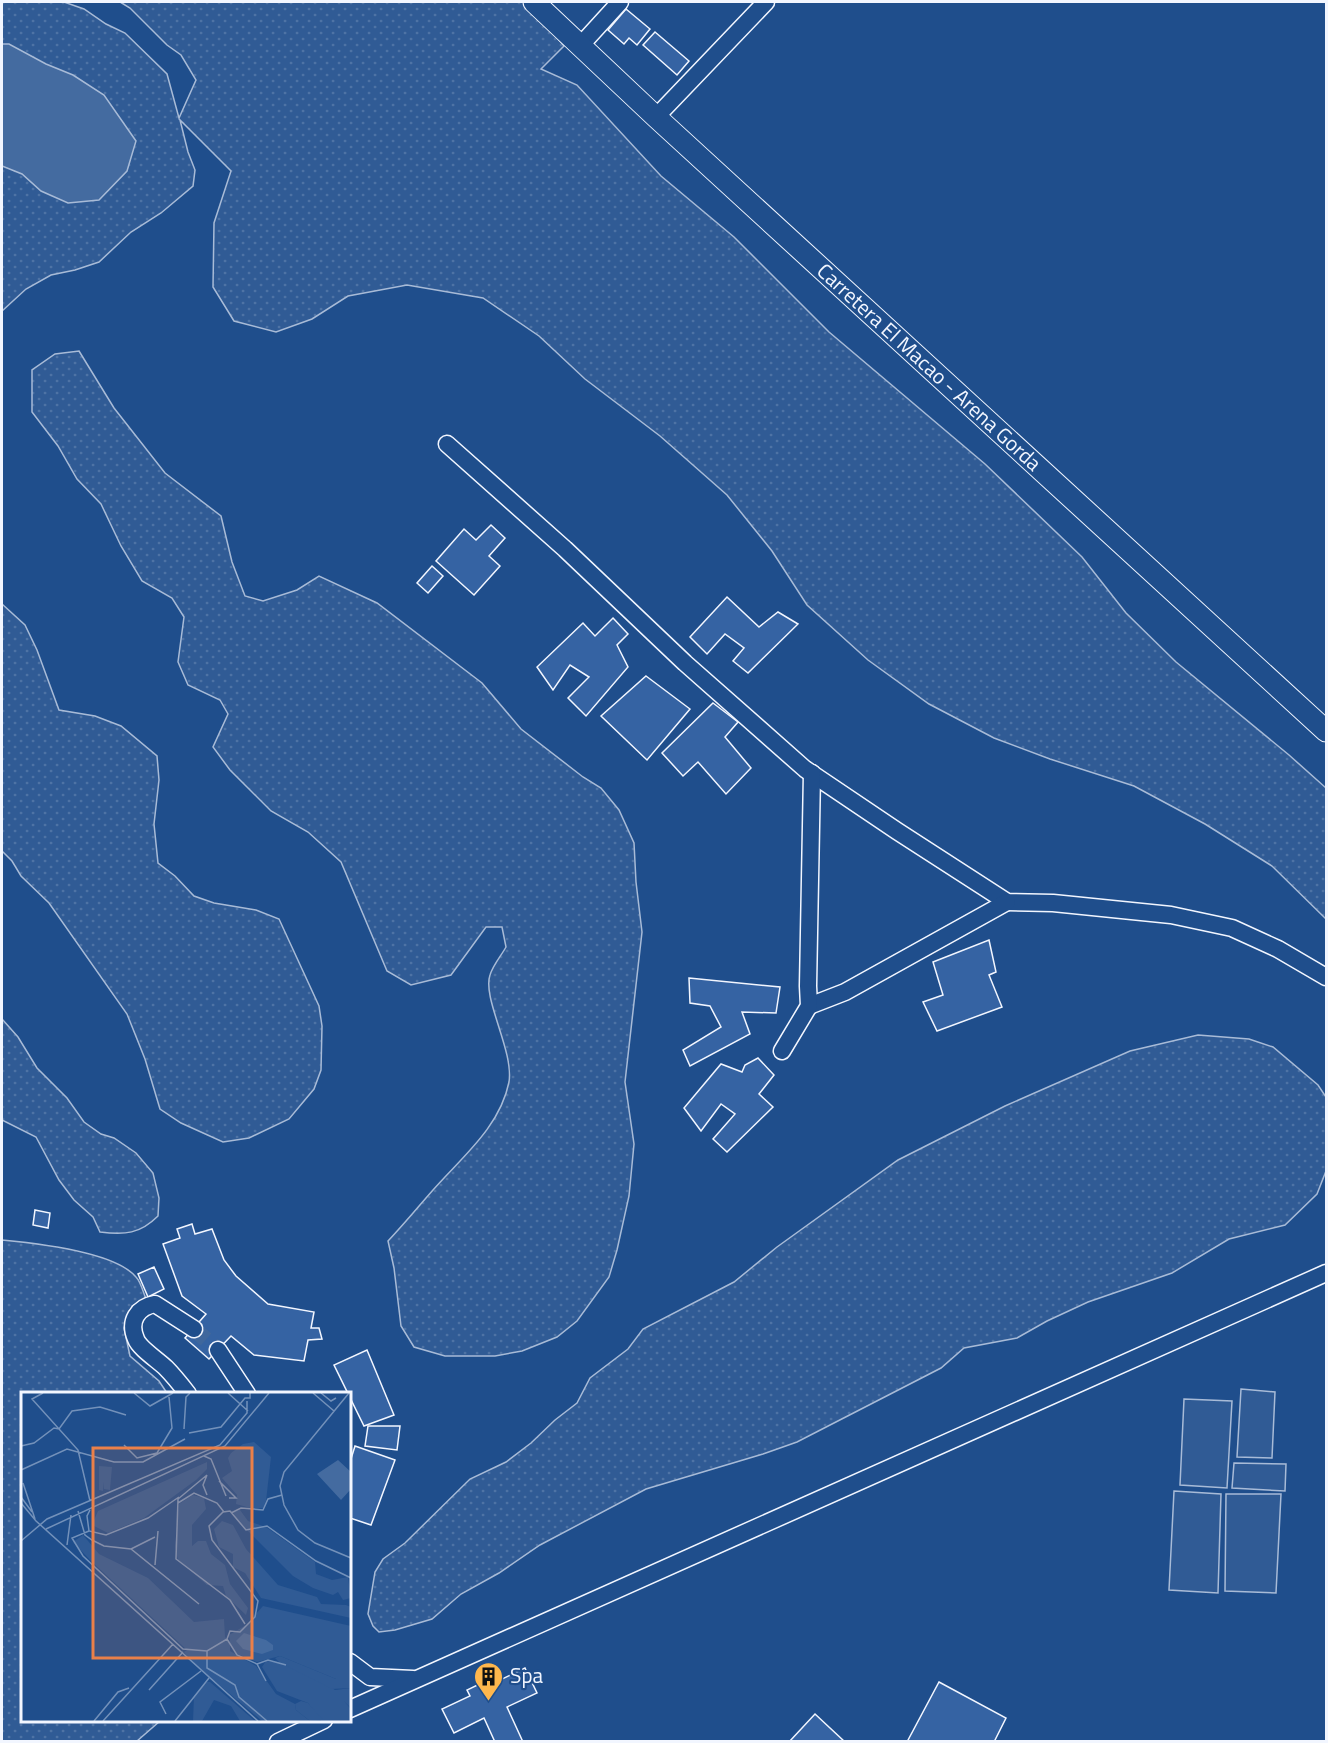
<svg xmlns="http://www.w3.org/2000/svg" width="1328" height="1743" font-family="'Titillium Web',sans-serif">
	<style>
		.grass { fill: url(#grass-dots); stroke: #a8bbd7; stroke-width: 1.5 }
		.built { fill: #305b95; stroke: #a8bbd7; stroke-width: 1.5 }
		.water { fill: #446ba0; stroke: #a8bbd7; stroke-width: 1.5 }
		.building { fill: #3563a3; stroke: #f2f6ff; stroke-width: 1.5 }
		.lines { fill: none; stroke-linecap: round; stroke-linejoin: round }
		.minor-tunnel { stroke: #3f679d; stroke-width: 16; stroke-dasharray: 16 8; stroke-linecap: butt }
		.minor-casing { stroke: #f2f6ff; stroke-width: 19 }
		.tertiary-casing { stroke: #f2f6ff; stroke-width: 23 }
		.minor { stroke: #1f4e8c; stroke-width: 16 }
		.tertiary { stroke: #1f4e8c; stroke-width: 21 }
		.labels { text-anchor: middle; stroke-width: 4.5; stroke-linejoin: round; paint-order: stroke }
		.street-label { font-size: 21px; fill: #f2f6ff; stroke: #1f4e8c }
		.poi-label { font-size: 21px; fill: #f2f6ff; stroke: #1f4e8c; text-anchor: start }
		.inset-road { fill: none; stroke: #7391ba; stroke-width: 1.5 }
		.view { fill: #ea8049; fill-opacity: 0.15; stroke: #ea8049; stroke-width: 3 }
		.inset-edge { fill: none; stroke: #f2f6ff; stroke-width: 3 }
	</style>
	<defs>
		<pattern id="grass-dots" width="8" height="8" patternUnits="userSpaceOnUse" patternTransform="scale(1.5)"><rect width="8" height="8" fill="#305b95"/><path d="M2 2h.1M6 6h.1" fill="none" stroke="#4e73a5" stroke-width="1.8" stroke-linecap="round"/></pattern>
	</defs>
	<rect width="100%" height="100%" fill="#1f4e8c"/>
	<g class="grass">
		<path d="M 2,2 L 64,2 L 84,9 L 106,24 L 125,33 L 167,74 L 179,118 L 196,80 L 181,55 L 167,45 L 130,8 L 120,2 L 528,2 L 564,46 L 541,69 L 577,85 L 661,176 L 734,237 L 829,332 L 985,464 L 1082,557 L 1126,613 L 1176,662 L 1289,755 L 1326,788 L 1326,919 L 1272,866 L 1205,824 L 1134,786 L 1050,759 L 994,738 L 929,704 L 868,660 L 807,605 L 772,551 L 727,495 L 660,436 L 585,379 L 539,336 L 483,298 L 407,285 L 348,296 L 312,319 L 276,332 L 234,321 L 213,287 L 214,223 L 231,171 L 180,120 L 188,152 L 195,170 L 193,186 L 161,213 L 131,232 L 99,262 L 75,270 L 51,275 L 26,289 L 2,311 Z"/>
		<path d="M 79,351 L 114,408 L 165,473 L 221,516 L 232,562 L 245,596 L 263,601 L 297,590 L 319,576 L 377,603 L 482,683 L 521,729 L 583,777 L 601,788 L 619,810 L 634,843 L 636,882 L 642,932 L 625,1082 L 634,1144 L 629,1196 L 617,1250 L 609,1277 L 577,1321 L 557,1337 L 522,1351 L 495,1356 L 445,1356 L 414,1347 L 401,1326 L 394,1268 L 388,1241 C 404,1224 418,1207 433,1190 C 462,1157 500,1127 509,1082 C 514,1051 482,998 490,975 C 493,965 501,956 506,947 L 502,927 L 486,927 L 451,975 L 411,985 L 387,971 L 341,862 L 308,832 L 271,811 L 230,770 L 213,747 L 228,714 L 220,700 L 188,685 L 178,662 L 184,617 L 172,598 L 142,581 L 121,546 L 101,504 L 77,479 L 58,446 L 32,412 L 32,370 L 55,354 Z"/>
		<path d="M 2,604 L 25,625 L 37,650 L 59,710 L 95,716 L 121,726 L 157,756 L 159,780 L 154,824 L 158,863 L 175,876 L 194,896 L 214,903 L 256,910 L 279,919 L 319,1006 L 322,1026 L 321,1070 L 314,1089 L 289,1119 L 249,1138 L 223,1142 L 181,1123 L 160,1109 L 145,1059 L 127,1014 L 49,903 L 21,876 L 12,861 L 2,851 Z"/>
		<path d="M 2,1019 L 18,1037 L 37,1068 L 67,1098 L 84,1122 L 101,1134 L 114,1138 L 136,1153 L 153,1173 L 159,1198 L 158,1216 C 140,1234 125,1235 100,1232 L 93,1217 L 74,1200 L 59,1180 L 36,1137 L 2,1120 Z"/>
		<path d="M 1198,1035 L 1249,1039 L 1273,1047 L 1318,1085 L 1326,1097 L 1326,1171 L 1317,1194 L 1285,1225 L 1229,1239 L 1172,1273 L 1088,1302 L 1047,1321 L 1017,1338 L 964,1348 L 941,1368 L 797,1442 L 763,1454 L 646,1489 L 540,1545 L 499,1573 L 461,1594 L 432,1619 L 395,1630 L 379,1632 L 373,1626 L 368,1614 L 375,1572 L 383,1559 L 405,1543 L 470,1479 L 506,1462 L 531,1443 L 555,1420 L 577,1403 L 590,1378 L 628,1349 L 643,1329 L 734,1282 L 777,1247 L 898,1160 L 1005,1106 L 1130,1051 Z"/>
		<path d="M 2,1240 C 34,1243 115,1252 136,1277 C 141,1282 143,1292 146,1299 L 132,1306 L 124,1328 L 130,1356 L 159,1381 L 167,1393 L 22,1394 L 22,1720 L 160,1721 L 137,1741 L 2,1741 Z"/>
	</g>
	<g class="built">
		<path d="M 1241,1389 L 1275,1392 L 1272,1458 L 1237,1457 Z"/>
		<path d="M 1184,1399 L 1232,1401 L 1227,1488 L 1180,1485 Z"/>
		<path d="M 1234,1463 L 1286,1464 L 1285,1491 L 1232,1488 Z"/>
		<path d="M 1174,1491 L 1221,1494 L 1218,1593 L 1169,1590 Z"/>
		<path d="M 1226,1494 L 1281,1494 L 1276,1593 L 1225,1591 Z"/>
	</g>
	<path class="water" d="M 2,44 L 9,44 L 46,64 L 73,75 L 104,95 L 136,141 L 127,171 L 99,200 L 68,203 L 41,191 L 22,174 L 2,166 Z"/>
	<g class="building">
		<path d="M 626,9 L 650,29 L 637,45 L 629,38 L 624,44 L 608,30 Z"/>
		<path d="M 655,32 L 689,61 L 677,75 L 643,45 Z"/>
		<path d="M 491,525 L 505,538 L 489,556 L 500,566 L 474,595 L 436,561 L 464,529 L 476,540 Z"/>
		<path d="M 432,566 L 443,576 L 428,593 L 417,583 Z"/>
		<path d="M 727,597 L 759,627 L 778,612 L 798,624 L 748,673 L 733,661 L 744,648 L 725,634 L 707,654 L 690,637 Z"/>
		<path d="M 613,618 L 628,634 L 617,645 L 628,667 L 586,716 L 568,698 L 589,677 L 570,665 L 553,690 L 537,667 L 583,623 L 595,636 Z"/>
		<path d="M 646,676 L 690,709 L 647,760 L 601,716 Z"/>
		<path d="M 713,703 L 738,722 L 725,737 L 751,768 L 726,794 L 698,762 L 683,776 L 662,753 Z"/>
		<path d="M 989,940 L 996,972 L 989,975 L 1002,1007 L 937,1031 L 923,1002 L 943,995 L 933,962 Z"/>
		<path d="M 689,978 L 780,987 L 776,1013 L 742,1012 L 750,1034 L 690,1066 L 683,1050 L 721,1027 L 710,1006 L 690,1003 Z"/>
		<path d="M 758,1058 L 774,1075 L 759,1094 L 773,1107 L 727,1152 L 713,1139 L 735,1114 L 721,1104 L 701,1131 L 684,1108 L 721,1064 L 742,1072 L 745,1065 Z"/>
		<path d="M 35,1210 L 50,1213 L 48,1228 L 33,1225 Z"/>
		<path d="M 192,1224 L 195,1234 L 212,1229 L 224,1260 L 236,1276 L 268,1304 L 314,1312 L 311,1328 L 319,1328 L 322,1339 L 308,1340 L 304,1361 L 254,1355 L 231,1336 L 209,1359 L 185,1338 L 206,1314 L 182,1296 L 163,1244 L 180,1238 L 177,1229 Z"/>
		<path d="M 154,1267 L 164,1289 L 148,1297 L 138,1274 Z"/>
		<path d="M 367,1350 L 394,1415 L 364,1426 L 334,1365 Z"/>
		<path d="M 368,1426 L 400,1426 L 397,1450 L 365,1446 Z"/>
		<path d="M 355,1446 L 395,1460 L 371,1525 L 350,1518 L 350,1462 Z"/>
		<path d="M 525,1668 L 537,1693 L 507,1707 L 523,1742 L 495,1742 L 484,1718 L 454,1733 L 442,1709 L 470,1696 L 467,1690 L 494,1677 L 496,1682 Z"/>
		<path d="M 939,1682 L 1006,1718 L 994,1742 L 907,1742 Z"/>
		<path d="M 815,1714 L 845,1742 L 789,1742 Z"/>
	</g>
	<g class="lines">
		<path class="minor-tunnel" d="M 194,1329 L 218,1350"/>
		<defs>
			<g id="minor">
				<path d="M 580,46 L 620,2"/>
				<path d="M 656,117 L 766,2"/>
				<path d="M 447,444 L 565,549 L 685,663 L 805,769 L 897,831 L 1007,902 L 1053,903 L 1171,915 L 1232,928 L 1278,949 L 1326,977"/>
				<path d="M 809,1006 L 845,992 L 1007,902"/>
				<path d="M 782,1051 L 809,1006 L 808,986 L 812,773"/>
				<path d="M 218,1350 L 247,1394"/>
				<path d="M 188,1394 C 181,1385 174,1376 166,1368 C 159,1361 139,1348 136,1339 C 128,1321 138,1307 155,1304 L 194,1329"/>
				<path d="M 350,1662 L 370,1677 L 413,1679"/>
				<path d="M 350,1709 L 1326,1273"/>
				<path d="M 278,1742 L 324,1720"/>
			</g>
			<g id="tertiary">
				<path id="s1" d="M 534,2 L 656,117 L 1326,731"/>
			</g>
		</defs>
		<use href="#minor" class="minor-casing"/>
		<use href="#tertiary" class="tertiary-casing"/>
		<use href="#minor" class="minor"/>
		<use href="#tertiary" class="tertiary"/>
	</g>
	<defs>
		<symbol id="building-pin" viewBox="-11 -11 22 30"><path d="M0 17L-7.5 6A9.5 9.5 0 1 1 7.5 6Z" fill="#ffb74d" stroke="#1f4e8c"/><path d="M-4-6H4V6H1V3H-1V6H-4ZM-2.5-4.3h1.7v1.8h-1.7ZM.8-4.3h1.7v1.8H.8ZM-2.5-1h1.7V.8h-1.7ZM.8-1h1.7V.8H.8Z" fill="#111"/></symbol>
	</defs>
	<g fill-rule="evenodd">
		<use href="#building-pin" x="472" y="1660" width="33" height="45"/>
	</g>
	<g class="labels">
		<g class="street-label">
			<text dy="7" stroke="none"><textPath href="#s1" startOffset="538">Carretera El Macao - Arena Gorda</textPath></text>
		</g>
		<g class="poi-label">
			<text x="510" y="1683">Spa</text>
		</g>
	</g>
	<g transform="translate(21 1392)">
		<rect width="330" height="330" fill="#1f4e8c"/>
		<path d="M 233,50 L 250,65 L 245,109 L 242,116 L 233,117 L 215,112 L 216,103 L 201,86 L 211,79 L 207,66 L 210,61 L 222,52 ZM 186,70 L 186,77 L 175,88 L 123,126 L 87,141 L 71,133 L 77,119 ZM 172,103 L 183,106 L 185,117 L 171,133 L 171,154 L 177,149 L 185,149 L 190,162 L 204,173 L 209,192 L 227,216 L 225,223 L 205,204 L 202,194 L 186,193 L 157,168 L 154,154 L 158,112 ZM 219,118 L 227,129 L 245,135 L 294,170 L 295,182 L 311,188 L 327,185 L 330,206 L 322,208 L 317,200 L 312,203 L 292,196 L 272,184 L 215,127 L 212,120 ZM 201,129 L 212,133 L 225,157 L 257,193 L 296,205 L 300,212 L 325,213 L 330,215 L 330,226 L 240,206 L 224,181 L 212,175 L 212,162 L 198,155 L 193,137 ZM 62,143 L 78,162 L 127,186 L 173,230 L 203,227 L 204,245 L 209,250 L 208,243 L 225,233 L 242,214 L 330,234 L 330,287 L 315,287 L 259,264 L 236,270 L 216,262 L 209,252 L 209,259 L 235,274 L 255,302 L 274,312 L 275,318 L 289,329 L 241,329 L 170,269 L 163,260 L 166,258 L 69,168 L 52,150 ZM 245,269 L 258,270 L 294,285 L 314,298 L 330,296 L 330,316 L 323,309 L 330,317 L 330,329 L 300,329 L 287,311 L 256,299 L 241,275 Z" fill="#305b95"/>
		<path d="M 259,264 L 315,287 L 330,287 L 330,296 L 311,297 L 258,270 L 254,266 ZM 186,290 L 189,290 L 234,329 L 219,329 L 210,314 L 193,308 L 181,329 L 172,329 L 173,304 ZM 280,309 L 287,311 L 302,328 L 289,329 L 275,318 L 274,312 Z" fill="#305b95"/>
		<path d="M 78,74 L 91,75 L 89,98 L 83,97 L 83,90 L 82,99 L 78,98 Z" fill="#305b95"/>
		<path d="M 317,68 L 330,80 L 330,97 L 320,108 L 296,82 ZM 223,241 L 245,248 L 252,253 L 252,258 L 241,262 L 222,257 L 215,249 Z" fill="#446ba0"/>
		<path class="inset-road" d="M 22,1 L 11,7 L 57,58 L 69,109M 113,1 L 129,14 L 152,1M 207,1 L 227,19M 292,1 L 313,19M 300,1 L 310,9 L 315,6M 328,1 L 263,80 L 259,94 L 263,113 L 277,138 L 294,151 L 330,166M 163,37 L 165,5 L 169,1M 168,41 L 200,35 L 224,6 L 229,6 L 229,1M 103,53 L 116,66 L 136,61 L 151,36 L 148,5M 0,54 L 13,51 L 33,36 L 38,37 L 51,19 L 79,15 L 105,23M 183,64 L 190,67 L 205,104M 0,78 L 46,57 L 93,70 L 122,70 L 164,47M 186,83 L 157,107 L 155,167 L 209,208 L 224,232M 186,83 L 182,93 L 186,103M 198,89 L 215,106 L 208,106M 2,91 L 14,127M 0,105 L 11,120M 0,111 L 15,129 L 237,329M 157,111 L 173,101 L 196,111 L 203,120M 69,118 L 66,124 L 68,139 L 85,143 L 127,126 L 158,105M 57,119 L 64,143 L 71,148 L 83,154 L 110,157 L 178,212M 210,121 L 220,116 L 242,118 L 247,107 L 261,103M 25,137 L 204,54 L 248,1M 68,139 L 51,146 L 62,164 L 162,257 L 186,259 L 206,247 L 216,263 L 236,272 L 245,289M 0,149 L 26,127 L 199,53 L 226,21 L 226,9M 46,153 L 50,123M 110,157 L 134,145M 134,173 L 137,139M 206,247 L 209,239 L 219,240 L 234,225 L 237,209 L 191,148 L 188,134 L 202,120 L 209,119 L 225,138 L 246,134 L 295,169 L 330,186M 186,259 L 186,276 L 214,293 L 218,305 L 246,329M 236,272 L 247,268 L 265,273M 128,298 L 162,260M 145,322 L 139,310 L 180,279M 73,329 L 97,300 L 108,296M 82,329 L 152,252M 154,329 L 188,286"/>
		<path class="view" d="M 72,56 L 231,56 L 231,266 L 72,266 Z"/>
		<rect width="330" height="330" class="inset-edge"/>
	</g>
	<rect width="1328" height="1743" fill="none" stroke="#f2f6ff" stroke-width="6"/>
</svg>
